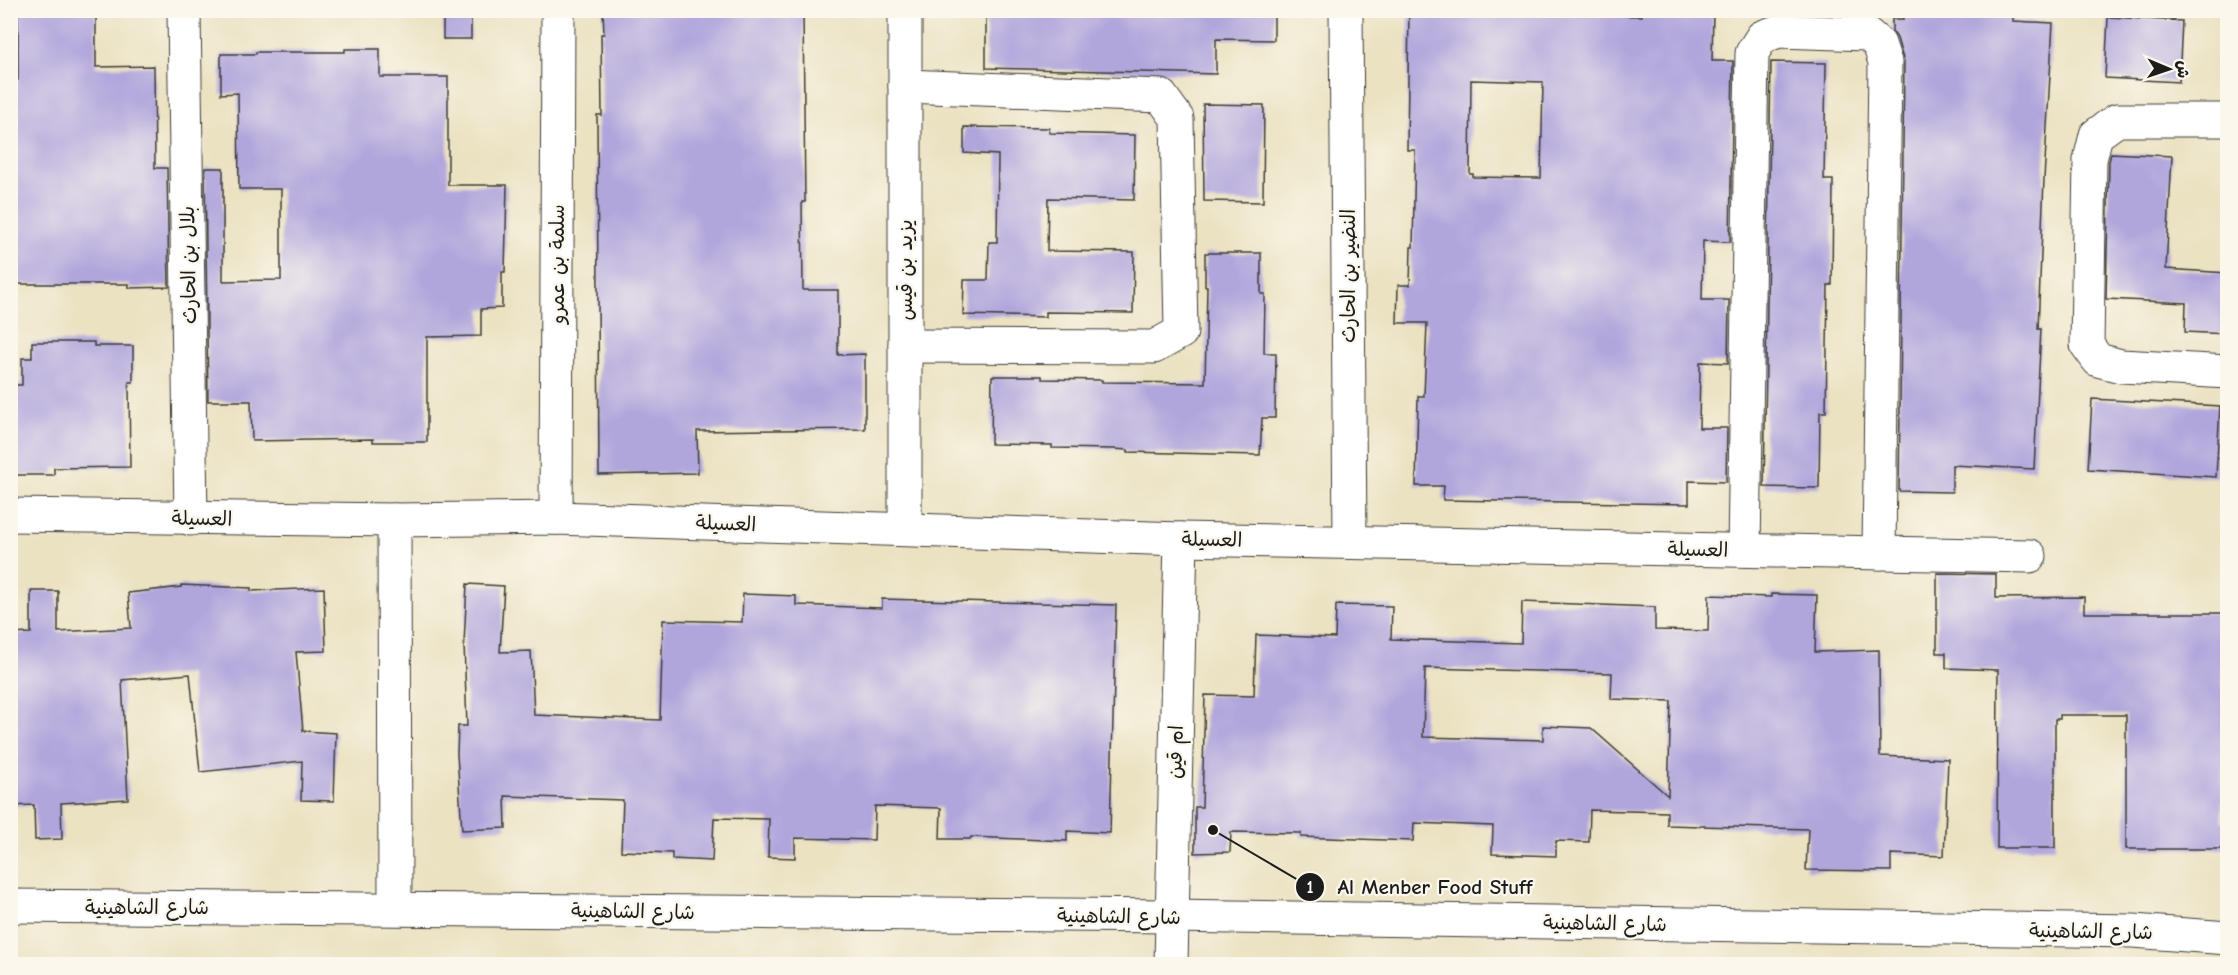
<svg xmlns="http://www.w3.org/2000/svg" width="2238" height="975" font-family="'Comic Neue','Playpen Sans Arabic',sans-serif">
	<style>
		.building { fill: #b1a6dc; fill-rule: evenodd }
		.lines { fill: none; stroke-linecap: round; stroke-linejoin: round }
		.minor-casing { stroke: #3b3a35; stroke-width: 35 }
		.minor { stroke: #fff; stroke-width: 33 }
		.labels { text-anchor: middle; stroke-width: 4.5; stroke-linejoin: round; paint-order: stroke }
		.street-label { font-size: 20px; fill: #1c1c1c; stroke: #fbf7ec }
		.leader { fill: none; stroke: #1c1c1c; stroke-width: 2 }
		.callout-dot { fill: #1c1c1c; stroke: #fbf7ec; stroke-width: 2 }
		.mark-label { font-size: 18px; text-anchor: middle; font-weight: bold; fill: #fff }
		.callout-label { font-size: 21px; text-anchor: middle; font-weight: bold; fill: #1c1c1c; stroke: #fbf7ec; stroke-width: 4.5; stroke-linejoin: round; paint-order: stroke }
	</style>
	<rect width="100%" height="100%" fill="#fbf7ec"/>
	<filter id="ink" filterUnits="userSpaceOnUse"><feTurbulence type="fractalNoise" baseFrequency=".0167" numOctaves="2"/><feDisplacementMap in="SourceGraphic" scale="12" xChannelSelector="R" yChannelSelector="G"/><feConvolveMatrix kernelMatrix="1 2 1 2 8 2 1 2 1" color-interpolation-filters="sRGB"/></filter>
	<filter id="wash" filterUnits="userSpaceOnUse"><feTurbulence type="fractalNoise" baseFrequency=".008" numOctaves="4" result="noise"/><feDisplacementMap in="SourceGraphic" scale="24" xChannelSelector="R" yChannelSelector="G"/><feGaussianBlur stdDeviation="1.35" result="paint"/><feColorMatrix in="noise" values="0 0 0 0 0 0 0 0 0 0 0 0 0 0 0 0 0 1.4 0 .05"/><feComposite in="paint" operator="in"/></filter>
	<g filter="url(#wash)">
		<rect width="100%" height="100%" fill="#ebe2c2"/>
		<g id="blocks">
			<g class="building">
				<path d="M 18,10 L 96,10 L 96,67 L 154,66 L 155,168 L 167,168 L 169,287 L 129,288 L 129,284 L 18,284 L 18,255 L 10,255 L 11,80 L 18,80 Z"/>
				<rect x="443" y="10" width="28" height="29"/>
				<path d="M 603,10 L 803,10 L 805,202 L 802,202 L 803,290 L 838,290 L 838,355 L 865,354 L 865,429 L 697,431 L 698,473 L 599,475 L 597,115 L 602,115 L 601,34 L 604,34 Z"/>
				<path d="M 986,10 L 1274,10 L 1274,40 L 1216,39 L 1216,74 L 986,68 Z"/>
				<path d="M 1409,10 L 1642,16 L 1642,10 L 1713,12 L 1712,61 L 1733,61 L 1730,242 L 1703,241 L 1702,300 L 1729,300 L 1728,363 L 1700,362 L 1699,428 L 1727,428 L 1726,482 L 1689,481 L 1689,504 L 1443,500 L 1444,486 L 1416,486 L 1418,396 L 1424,396 L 1427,323 L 1397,323 L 1398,285 L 1410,285 L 1411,247 L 1413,247 L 1415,150 L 1407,150 ZM 1471,80 L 1543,82 L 1541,178 L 1473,177 L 1473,174 L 1470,174 Z"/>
				<path d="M 1903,10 L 2013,10 L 2013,21 L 2053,23 L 2044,179 L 2038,329 L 2041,329 L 2034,469 L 1952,465 L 1952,492 L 1899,491 L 1904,62 L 1897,38 L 1892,31 L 1892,19 L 1903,19 Z"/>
				<path d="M 2108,17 L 2182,21 L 2179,82 L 2105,78 Z"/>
				<path d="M 345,49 L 380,49 L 380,77 L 448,77 L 448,185 L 507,185 L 505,272 L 502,272 L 502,308 L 481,309 L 481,336 L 427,337 L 427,442 L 373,442 L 373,439 L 252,441 L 251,401 L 208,401 L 205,168 L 223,168 L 223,281 L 281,280 L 281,189 L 239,189 L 238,93 L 221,94 L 221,54 L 256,54 L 256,52 L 345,52 Z"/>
				<path d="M 1771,62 L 1826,63 L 1824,180 L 1833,180 L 1832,285 L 1828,285 L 1826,412 L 1820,412 L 1819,488 L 1764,487 Z"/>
				<path d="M 1203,104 L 1264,105 L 1263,202 L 1204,201 Z"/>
				<path d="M 964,127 L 1049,128 L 1049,133 L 1135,135 L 1134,200 L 1048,198 L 1047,251 L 1134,252 L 1133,313 L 1046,312 L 1046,317 L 963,315 L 964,280 L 988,280 L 989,242 L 997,242 L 998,155 L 964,153 Z"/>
				<path d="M 2111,153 L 2172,156 L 2166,269 L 2228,273 L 2228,334 L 2185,332 L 2186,303 L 2106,299 L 2109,162 Z"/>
				<path d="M 1205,253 L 1261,253 L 1261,294 L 1265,294 L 1264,353 L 1276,353 L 1275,418 L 1262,418 L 1260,455 L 1128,452 L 1128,450 L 1114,449 L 1052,448 L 1052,445 L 991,444 L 992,376 L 1042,376 L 1042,379 L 1102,380 L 1102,382 L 1205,383 L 1207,286 L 1205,286 Z"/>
				<path d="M 32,342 L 94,342 L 94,346 L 133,346 L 133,382 L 129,382 L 130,467 L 54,468 L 54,475 L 10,475 L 10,385 L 22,385 L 22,358 L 32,358 Z"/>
				<path d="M 2092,399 L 2220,406 L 2216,477 L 2088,469 Z"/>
				<path d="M 1937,573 L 1996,574 L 1996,598 L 2084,597 L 2084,613 L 2228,613 L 2228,641 L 2224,642 L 2223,694 L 2228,695 L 2228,769 L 2223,770 L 2222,821 L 2228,823 L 2228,849 L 2126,849 L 2126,715 L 2060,715 L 2060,719 L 2055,719 L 2055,848 L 1997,848 L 1998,670 L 1946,668 L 1946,653 L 1937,653 Z"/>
				<path d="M 467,584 L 504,586 L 500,652 L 531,651 L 534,715 L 660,720 L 663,620 L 742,622 L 743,594 L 796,596 L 796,605 L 882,608 L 882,599 L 1116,605 L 1110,833 L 1067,831 L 1067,841 L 971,837 L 970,839 L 940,839 L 941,808 L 875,806 L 874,840 L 795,838 L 795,858 L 768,857 L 769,819 L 714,818 L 712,861 L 672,859 L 672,853 L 621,851 L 623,800 L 505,796 L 506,828 L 462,830 L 457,754 L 458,726 L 467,726 L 464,644 Z"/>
				<path d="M 181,585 L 251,588 L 251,591 L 324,588 L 326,651 L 296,652 L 303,731 L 336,733 L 334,801 L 301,800 L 302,761 L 200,772 L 190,674 L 122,680 L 128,799 L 61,803 L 62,839 L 35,840 L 34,805 L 10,806 L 10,634 L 31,633 L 31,591 L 58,591 L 58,632 L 131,628 L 128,593 L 181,587 Z"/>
				<path d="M 1771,594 L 1817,595 L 1815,652 L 1879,650 L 1880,756 L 1948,759 L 1944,856 L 1891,854 L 1891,871 L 1806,870 L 1808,829 L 1667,825 L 1667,812 L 1590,810 L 1589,842 L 1556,841 L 1556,856 L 1492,854 L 1493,826 L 1414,823 L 1413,841 L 1301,837 L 1301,833 L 1231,832 L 1230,852 L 1195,853 L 1195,807 L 1202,807 L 1205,695 L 1254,696 L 1256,635 L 1335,638 L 1336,605 L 1392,606 L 1391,639 L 1521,643 L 1522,602 L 1655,607 L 1655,630 L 1708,631 L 1709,595 L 1771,597 ZM 1425,668 L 1612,673 L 1611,699 L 1671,701 L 1668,796 L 1591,728 L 1543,726 L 1543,740 L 1423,737 Z"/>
			</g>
		</g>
	</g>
	<g filter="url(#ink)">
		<use href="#blocks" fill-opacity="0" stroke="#3b3a35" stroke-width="1.5"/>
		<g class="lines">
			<defs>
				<g id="minor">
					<path d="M 184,10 L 191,519"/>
					<path d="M 905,10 L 905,529"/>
					<path d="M 1346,10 L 1350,542"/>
					<path d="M 905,86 L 1161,96 L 1177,118 L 1181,332 L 1154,347 L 905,346"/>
					<path d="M 2228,120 L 2117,120 L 2096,135 L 2090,160 L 2087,345 L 2098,360 L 2121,366 L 2228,372"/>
					<path d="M 10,515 L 394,520 L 556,518 L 1181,539 L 2030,556"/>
					<path d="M 556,518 L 558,10"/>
					<path d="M 394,520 L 395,908"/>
					<path d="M 1744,550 L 1752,53 L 1762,37 L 1779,31 L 1867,34 L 1879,44 L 1885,62 L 1879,553"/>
					<path d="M 10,906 L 1171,916 L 2133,931 L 2228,938"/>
					<path d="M 1171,964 L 1181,539"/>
				</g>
			</defs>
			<use href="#minor" class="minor-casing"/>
			<use href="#minor" class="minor"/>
		</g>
	</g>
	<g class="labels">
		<g class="street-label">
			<text transform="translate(557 264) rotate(-90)" y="7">سلمة بن عمرو</text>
			<text transform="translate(188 265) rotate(-91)" y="7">بلال بن الحارث</text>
			<text transform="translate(905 270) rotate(-90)" y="7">يزيد بن قيس</text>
			<text transform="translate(1348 276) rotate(-90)" y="7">النضير بن الحارث</text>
			<text transform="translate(202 518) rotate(1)" y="7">العسيلة</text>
			<text transform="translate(726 523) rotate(2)" y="7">العسيلة</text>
			<text transform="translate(1212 539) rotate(1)" y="7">العسيلة</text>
			<text transform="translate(1698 549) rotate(1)" y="7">العسيلة</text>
			<text transform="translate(1175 752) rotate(-88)" y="7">ام قين</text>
			<text x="147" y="914">شارع الشاهينية</text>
			<text transform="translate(633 911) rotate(1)" y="7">شارع الشاهينية</text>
			<text transform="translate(1119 916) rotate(1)" y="7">شارع الشاهينية</text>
			<text transform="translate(1605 923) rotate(1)" y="7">شارع الشاهينية</text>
			<text transform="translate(2091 931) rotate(1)" y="7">شارع الشاهينية</text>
		</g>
	</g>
	<path class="leader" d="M1213 830L1310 887"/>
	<g class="callout-dot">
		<circle cx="1213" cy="830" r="6"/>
		<circle cx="1310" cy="887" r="15"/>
	</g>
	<g class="mark-label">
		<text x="1310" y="893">1</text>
	</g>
	<g class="callout-label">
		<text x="1435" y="894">Al Menber Food Stuff</text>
	</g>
	<rect width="2238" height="975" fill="none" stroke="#fbf7ec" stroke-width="36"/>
	<g transform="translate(2169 69) rotate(92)" stroke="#fbf7ec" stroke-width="4.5" paint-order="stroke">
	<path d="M0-4.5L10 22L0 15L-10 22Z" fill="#1c1c1c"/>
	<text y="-9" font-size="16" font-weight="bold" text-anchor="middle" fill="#1c1c1c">ش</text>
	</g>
</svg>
